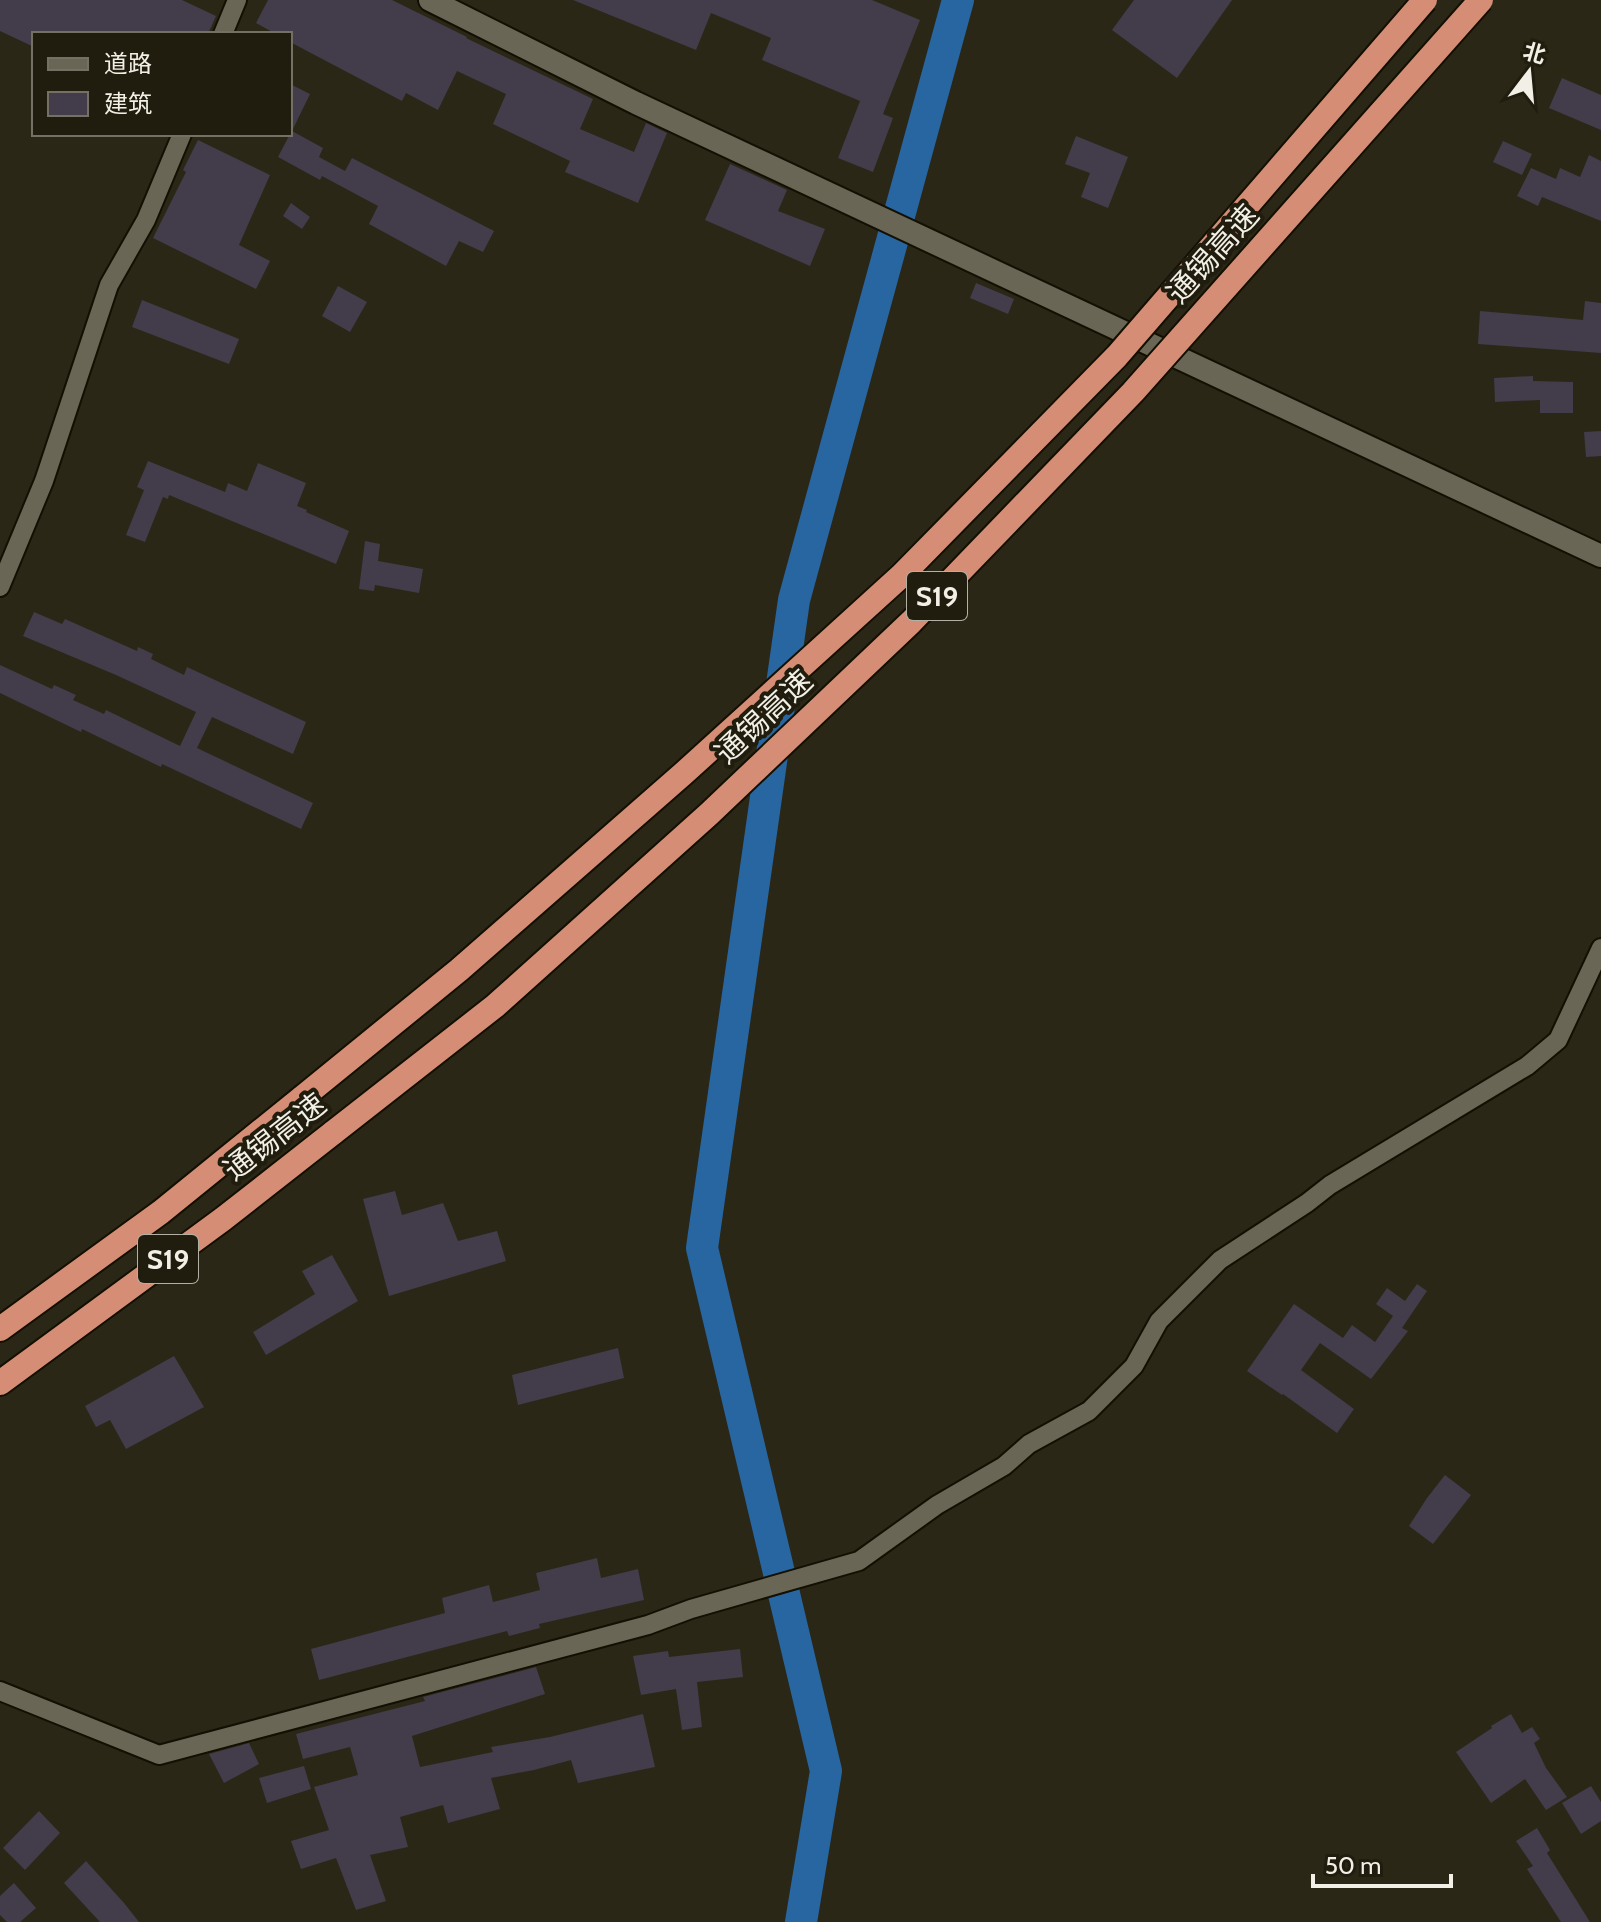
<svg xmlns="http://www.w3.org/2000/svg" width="1601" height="1922" font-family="Cabin,'Noto Sans SC',sans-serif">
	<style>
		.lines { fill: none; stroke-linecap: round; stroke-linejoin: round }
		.river { stroke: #2866a2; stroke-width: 32 }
		.building { fill: #423c4b }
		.minor-casing { stroke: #131003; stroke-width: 22 }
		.tertiary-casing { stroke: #131003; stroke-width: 26 }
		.motorway-casing { stroke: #131003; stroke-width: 28 }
		.minor { stroke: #6a6655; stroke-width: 18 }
		.tertiary { stroke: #6a6655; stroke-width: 22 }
		.motorway { stroke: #d58e75; stroke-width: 24 }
		.motorway-bridge-casing { stroke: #131003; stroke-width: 28; stroke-linecap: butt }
		.motorway-bridge { stroke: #d58e75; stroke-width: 24 }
		.labels { text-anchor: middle; stroke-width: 8; stroke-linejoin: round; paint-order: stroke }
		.shield { fill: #201d0e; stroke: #b3b1a5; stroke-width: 2 }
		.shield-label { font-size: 28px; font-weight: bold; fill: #f2f0e6 }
		.street-label { font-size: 30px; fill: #f2f0e6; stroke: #201d0e }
	</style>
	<rect width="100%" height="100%" fill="#2a2717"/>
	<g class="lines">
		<path class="river" d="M 801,1922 L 826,1771 L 702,1248 L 794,600 L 958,0"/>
	</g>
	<g class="building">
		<path d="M 0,0 L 182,0 L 216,16 L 208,34 L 34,34 L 34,47 L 0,31 Z"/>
		<path d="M 268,0 L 392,0 L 467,37 L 466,38 L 593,99 L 580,129 L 634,152 L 646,123 L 667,133 L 638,203 L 565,172 L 570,161 L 493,124 L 506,94 L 457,71 L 438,110 L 406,93 L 402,101 L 290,42 L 290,34 L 276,34 L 256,23 Z"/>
		<path d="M 573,0 L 872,0 L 920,20 L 883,114 L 893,118 L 873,172 L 838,158 L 860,101 L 762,60 L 771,38 L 711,13 L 696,50 Z"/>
		<path d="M 1134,0 L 1232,0 L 1177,78 L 1112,30 Z"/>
		<path d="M 1562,78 L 1601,95 L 1601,130 L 1549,108 Z"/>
		<path d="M 290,84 L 310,94 L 292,131 L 323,148 L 319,157 L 345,171 L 352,158 L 494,231 L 483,252 L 459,241 L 446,266 L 369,224 L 378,206 L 322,176 L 320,180 L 278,157 L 290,134 Z"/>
		<path d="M 1076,136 L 1128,157 L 1108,208 L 1081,197 L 1090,173 L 1065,164 Z"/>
		<path d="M 198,140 L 270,175 L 239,245 L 270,261 L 256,289 L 153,238 L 186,172 L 183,170 Z"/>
		<path d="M 1503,141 L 1532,154 L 1522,175 L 1493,162 Z"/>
		<path d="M 1589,155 L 1601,161 L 1601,221 L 1542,197 L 1538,206 L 1517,196 L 1531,168 L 1556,179 L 1560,168 L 1580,177 Z"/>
		<path d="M 730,164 L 787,190 L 778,211 L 825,229 L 810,266 L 705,220 Z"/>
		<path d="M 291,203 L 310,217 L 302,229 L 283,216 Z"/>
		<path d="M 976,283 L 1014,299 L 1008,314 L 970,298 Z"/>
		<path d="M 338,286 L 367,302 L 350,332 L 322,316 Z"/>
		<path d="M 142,300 L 239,339 L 229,364 L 132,327 Z"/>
		<path d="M 1585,301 L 1601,303 L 1601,353 L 1478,344 L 1480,311 L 1583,320 Z"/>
		<path d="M 1533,376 L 1533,381 L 1573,382 L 1573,413 L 1540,413 L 1540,400 L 1495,402 L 1494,378 Z"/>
		<path d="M 1601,431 L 1601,456 L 1586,457 L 1584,432 Z"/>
		<path d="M 148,461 L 225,492 L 228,483 L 247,491 L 258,463 L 306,483 L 297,506 L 307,510 L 306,512 L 349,531 L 336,564 L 169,495 L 168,499 L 163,497 L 145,542 L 126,535 L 144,490 L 137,487 Z"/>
		<path d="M 365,541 L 380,544 L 378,561 L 423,569 L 419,593 L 375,585 L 374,591 L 359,589 Z"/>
		<path d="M 34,612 L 62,624 L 65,619 L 137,651 L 138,647 L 153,654 L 151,659 L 184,675 L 187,667 L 306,722 L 293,754 L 212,717 L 197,748 L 313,803 L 301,829 L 162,764 L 161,767 L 82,729 L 81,732 L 0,693 L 0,665 L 52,689 L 54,685 L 76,695 L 73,700 L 104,714 L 106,710 L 180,746 L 196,712 L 116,675 L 23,636 Z"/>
		<path d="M 395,1191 L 402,1215 L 443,1203 L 458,1241 L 497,1231 L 506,1261 L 389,1296 L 363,1199 Z"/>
		<path d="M 332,1255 L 358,1301 L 266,1355 L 253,1332 L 315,1294 L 302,1271 Z"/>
		<path d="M 1417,1284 L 1427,1291 L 1402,1328 L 1408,1331 L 1371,1379 L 1320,1343 L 1301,1370 L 1354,1409 L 1337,1433 L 1283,1394 L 1282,1395 L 1247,1371 L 1294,1304 L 1343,1338 L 1352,1325 L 1375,1342 L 1393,1316 L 1376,1304 L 1387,1288 L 1405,1301 Z"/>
		<path d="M 618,1348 L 624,1378 L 518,1405 L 512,1375 Z"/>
		<path d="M 174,1356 L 204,1407 L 126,1449 L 110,1420 L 96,1427 L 85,1406 Z"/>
		<path d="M 1445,1475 L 1471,1495 L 1433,1544 L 1409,1526 L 1427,1498 Z"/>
		<path d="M 597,1558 L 601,1578 L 638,1569 L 644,1600 L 539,1624 L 540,1628 L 509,1636 L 507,1631 L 319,1680 L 311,1649 L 445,1613 L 442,1598 L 489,1585 L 493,1602 L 540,1590 L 536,1573 Z"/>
		<path d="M 740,1649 L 743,1677 L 697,1682 L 702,1727 L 682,1730 L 676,1689 L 641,1695 L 633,1656 L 668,1651 L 669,1657 Z"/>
		<path d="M 536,1667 L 545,1694 L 412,1736 L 420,1767 L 493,1752 L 491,1747 L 550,1737 L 643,1714 L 655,1767 L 578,1783 L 571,1760 L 534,1770 L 491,1778 L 500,1809 L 448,1823 L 443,1805 L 400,1817 L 408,1847 L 370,1855 L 386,1901 L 356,1910 L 336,1858 L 301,1869 L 291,1841 L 329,1830 L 314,1787 L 358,1775 L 350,1747 L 303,1759 L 296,1734 L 425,1701 L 423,1697 Z"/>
		<path d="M 1511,1714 L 1522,1733 L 1532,1727 L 1540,1739 L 1534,1743 L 1546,1768 L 1567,1797 L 1546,1810 L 1525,1779 L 1491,1803 L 1456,1752 L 1492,1728 L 1491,1726 Z"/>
		<path d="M 249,1743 L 259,1764 L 224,1783 L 209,1754 Z"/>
		<path d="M 304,1766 L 311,1789 L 267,1803 L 259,1778 Z"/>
		<path d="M 1591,1786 L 1601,1802 L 1601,1821 L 1581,1834 L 1562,1803 Z"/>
		<path d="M 39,1811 L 60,1833 L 25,1870 L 3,1848 Z"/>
		<path d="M 1537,1828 L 1550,1850 L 1547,1853 L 1590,1922 L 1561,1922 L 1527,1869 L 1533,1866 L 1516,1841 Z"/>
		<path d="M 86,1861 L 124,1903 L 139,1922 L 100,1922 L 64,1883 Z"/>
		<path d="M 14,1883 L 36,1908 L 20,1922 L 7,1922 L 0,1915 L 0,1896 Z"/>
	</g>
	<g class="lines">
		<defs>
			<g id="minor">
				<path d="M 223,34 L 237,0"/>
				<path d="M 0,587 L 44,481 L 109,285 L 146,220 L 182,134"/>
				<path d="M 0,1691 L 159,1755 L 648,1625 L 691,1609 L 859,1561 L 937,1505 L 1004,1466 L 1029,1444 L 1089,1411 L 1134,1366 L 1159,1321 L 1220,1260 L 1307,1203 L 1330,1185 L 1527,1066 L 1558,1040 L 1601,948"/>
			</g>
			<path id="tertiary" d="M 430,0 L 636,103 L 1601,556"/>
			<g id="motorway">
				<path d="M 0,1329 L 161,1212 L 303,1097"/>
				<path d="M 0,1383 L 223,1219 L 334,1132"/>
			</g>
		</defs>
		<use href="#minor" class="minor-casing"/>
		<use href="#tertiary" class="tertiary-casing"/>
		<use href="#motorway" class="motorway-casing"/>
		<use href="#minor" class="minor"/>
		<use href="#tertiary" class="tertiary"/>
		<use href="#motorway" class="motorway"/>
		<defs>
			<g id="motorway-bridge">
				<path d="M 303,1097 L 459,970 L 684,773 L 902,575 L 1117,356 L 1425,0"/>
				<path d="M 334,1132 L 495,1006 L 709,814 L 911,622 L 1133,392 L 1481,0"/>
			</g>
		</defs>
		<use href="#motorway-bridge" class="motorway-bridge-casing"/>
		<use href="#motorway-bridge" class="motorway-bridge"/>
	</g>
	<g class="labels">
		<g class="shield">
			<rect x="907" y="572" width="60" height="48" rx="6"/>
			<rect x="138" y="1235" width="60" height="48" rx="6"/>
		</g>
		<g class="shield-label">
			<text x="937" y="606">S19</text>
			<text x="168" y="1269">S19</text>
		</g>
		<g class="street-label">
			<text transform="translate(1213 254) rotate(-48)" y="10">通锡高速</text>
			<text transform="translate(764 717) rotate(-43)" y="10">通锡高速</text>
			<text transform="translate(275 1137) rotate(-38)" y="10">通锡高速</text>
		</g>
	</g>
	<rect x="32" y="32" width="260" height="104" fill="#201d0e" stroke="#747164" stroke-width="2"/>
	<rect x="48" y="58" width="40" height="12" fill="#6a6655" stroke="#747164" stroke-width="2"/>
	<text x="104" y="72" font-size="24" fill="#f2f0e6">道路</text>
	<rect x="48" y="92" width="40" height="24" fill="#423c4b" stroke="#747164" stroke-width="2"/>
	<text x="104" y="112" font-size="24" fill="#f2f0e6">建筑</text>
	<g transform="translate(1529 72) rotate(16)" stroke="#201d0e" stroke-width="6" paint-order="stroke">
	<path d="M0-6L14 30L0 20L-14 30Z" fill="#f2f0e6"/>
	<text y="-12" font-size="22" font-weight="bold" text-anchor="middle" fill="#f2f0e6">北</text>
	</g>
	<path d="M1313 1874v12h138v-12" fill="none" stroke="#f2f0e6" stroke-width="4"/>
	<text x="1325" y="1874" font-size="24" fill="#f2f0e6" stroke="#201d0e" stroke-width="6" paint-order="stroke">50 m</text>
</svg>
